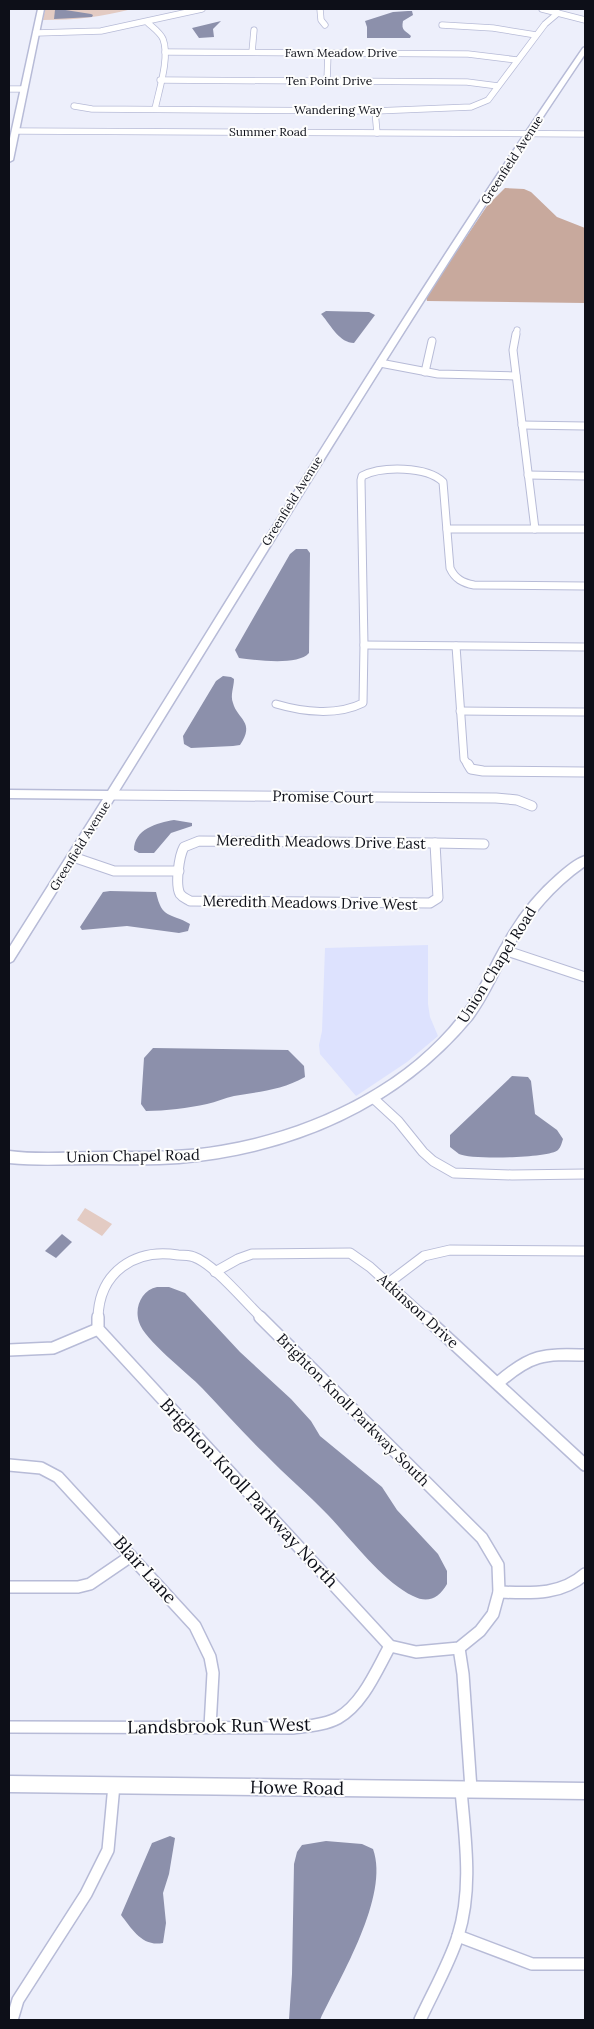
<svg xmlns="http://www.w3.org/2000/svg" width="594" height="2029" font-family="Lora,serif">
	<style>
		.built { fill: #dde2fe }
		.green { fill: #e3cbc3 }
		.forest { fill: #c8a99d }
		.water { fill: #8c90ab }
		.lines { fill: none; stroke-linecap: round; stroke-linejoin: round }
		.street-far3-casing { stroke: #b7bbd7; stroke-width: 7 }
		.street-far2-casing { stroke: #b7bbd7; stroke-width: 9 }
		.street-far1-casing { stroke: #b7bbd7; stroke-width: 11 }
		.street-casing { stroke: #b7bbd7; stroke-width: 14 }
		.secondary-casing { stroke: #b7bbd7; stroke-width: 3 }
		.street-far3 { stroke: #fff; stroke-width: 5.5 }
		.street-far2 { stroke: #fff; stroke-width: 7 }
		.street-far1 { stroke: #fff; stroke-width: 9 }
		.street { stroke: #fff; stroke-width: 11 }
		.secondary { fill: #fff; fill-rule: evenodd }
		.labels { text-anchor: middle; stroke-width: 4; stroke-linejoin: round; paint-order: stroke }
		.far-street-label { font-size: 12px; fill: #0d0f18; stroke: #fdfdfd }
		.street-label { font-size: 15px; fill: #0d0f18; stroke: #fdfdfd }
		.near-street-label { font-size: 18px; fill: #0d0f18; stroke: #fdfdfd }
	</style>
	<rect width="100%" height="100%" fill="#edeffb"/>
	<path class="built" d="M 428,945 L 428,1004 L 430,1017 L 438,1036 L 407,1062 L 356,1096 L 320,1054 L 319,1045 L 322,1031 L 325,948 Z"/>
	<g class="green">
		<path d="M 45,9 L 132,9 C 101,17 76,20 43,20 Z"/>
		<path d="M 85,1208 L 112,1224 L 102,1236 L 77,1220 Z"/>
	</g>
	<path class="forest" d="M 505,188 L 524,189 L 531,192 L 557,217 L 585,228 L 585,303 L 427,301 L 426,297 L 487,206 Z"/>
	<g class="water">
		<path d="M 59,9 L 91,14 L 93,15 L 92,17 L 54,19 L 55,10 Z"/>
		<path d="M 408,11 L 412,11 L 413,15 L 403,21 C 401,31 405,30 411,36 L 410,38 L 367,38 L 367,27 L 365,21 L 393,12 Z"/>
		<path d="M 221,21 L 213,29 L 214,37 L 199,38 L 192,28 Z"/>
		<path d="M 326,311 L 369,312 L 375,315 L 354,343 C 340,343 331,326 322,315 L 321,314 Z"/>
		<path d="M 296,549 L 307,549 L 310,553 L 309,653 C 298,666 255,660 239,658 L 235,650 L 290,554 Z"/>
		<path d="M 223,676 L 231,677 L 234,679 C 234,687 230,695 233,703 C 237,719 256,722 240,745 L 233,746 L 191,748 L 184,744 L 183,736 L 216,681 Z"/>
		<path d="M 174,820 L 192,823 L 192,826 L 171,833 L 154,853 L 139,853 L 134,850 C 134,829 157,823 174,820 Z"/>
		<path d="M 110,891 L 156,892 C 162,920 170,912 190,924 L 188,931 L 179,933 L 127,926 L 82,930 L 80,927 L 103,892 Z"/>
		<path d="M 153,1048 L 288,1050 L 304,1066 L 305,1077 C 282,1090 258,1092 234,1096 C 225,1098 216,1102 207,1104 C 188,1108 166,1111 146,1111 L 141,1104 L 144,1058 Z"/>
		<path d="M 512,1076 L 528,1077 L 531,1081 L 535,1114 L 557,1130 L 563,1139 C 562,1142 561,1147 558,1150 C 550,1158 471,1160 459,1154 C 456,1152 453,1149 450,1147 L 450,1135 Z"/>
		<path d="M 62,1234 L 72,1242 L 56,1258 L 45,1251 Z"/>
		<path d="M 157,1287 L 169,1287 L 185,1293 L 240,1352 L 291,1399 L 311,1421 L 320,1436 L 382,1487 L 397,1510 L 438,1554 L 447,1571 L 447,1584 C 439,1598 428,1604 413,1596 C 383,1582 351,1539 328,1515 C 308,1494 285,1475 265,1454 C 243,1433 223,1410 202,1388 C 188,1373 144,1340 139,1322 C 134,1307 142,1290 157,1287 Z"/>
		<path d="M 170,1836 L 175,1838 L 169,1874 L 163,1893 L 166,1923 L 163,1943 C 142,1947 132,1929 121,1915 L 152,1843 Z"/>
		<path d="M 326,1841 L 362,1844 L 373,1849 C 390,1896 340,1977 320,2020 L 289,2020 L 292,1974 L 294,1864 L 297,1852 L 302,1845 Z"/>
	</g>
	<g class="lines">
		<defs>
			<g id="street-far3">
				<path d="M 320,9 L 321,20 L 325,25"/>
				<path d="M 542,9 L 585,20"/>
				<path d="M 147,22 C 152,27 160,32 163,39 C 170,57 159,90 155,109"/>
				<path d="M 442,25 L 493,28 L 536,35"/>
				<path d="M 36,33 L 101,31 L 202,9"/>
				<path d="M 165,52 L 468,54 L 517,60"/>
				<path d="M 252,52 L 254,30"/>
				<path d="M 160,80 L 467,82 L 498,86"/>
				<path d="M 327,81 L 328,53"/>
				<path d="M 9,89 L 24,89"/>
				<path d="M 74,106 L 92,109 L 375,111 L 471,107 L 488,100 L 545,24 L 558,13"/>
				<path d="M 375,111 L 377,133"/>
				<path d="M 16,131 L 585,134"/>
				<path d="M 516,335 L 517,330"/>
			</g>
			<g id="street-far2">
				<path d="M 516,334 L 513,350 L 535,529"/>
				<path d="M 380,363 L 438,374 L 516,376"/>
				<path d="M 425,372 L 432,341"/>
				<path d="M 522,425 L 585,426"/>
				<path d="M 528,475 L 585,476"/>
				<path d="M 447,529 L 585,529"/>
				<path d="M 364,645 L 585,647"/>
				<path d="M 456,646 L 464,759 L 468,765"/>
				<path d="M 276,704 C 303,712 337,716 363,703 L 364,645 L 361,480 L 362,476 C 382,466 427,466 443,482 L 450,568 C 455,579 463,583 474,585 L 585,586"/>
				<path d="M 460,711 L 585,712"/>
			</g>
			<g id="street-far1">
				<path d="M 468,764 L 471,769 L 483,771 L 585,772"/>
				<path d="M 112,795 L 496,798 L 517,800 L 532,806"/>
				<path d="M 199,841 L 435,843 L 438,898 L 430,903 L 190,901 C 187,899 183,898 180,894 C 175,885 179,856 184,847 Z"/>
				<path d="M 435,843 L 484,844"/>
				<path d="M 73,857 L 114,871 L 179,871"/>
				<path d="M 504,950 L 585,977"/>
				<path d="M 373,1098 L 398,1121 L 423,1152 L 433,1161 L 454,1173 L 512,1175 L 585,1174"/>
				<path d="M 215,1272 L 238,1259 L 252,1254 L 350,1253 L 370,1267 L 426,1318"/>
				<path d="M 387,1284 L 424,1256 L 450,1250 L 585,1251"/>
				<path d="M 98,1318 C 99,1272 135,1248 178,1255 C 183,1255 189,1255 194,1257 C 214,1264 245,1302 262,1318"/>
			</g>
			<g id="street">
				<path d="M 98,1317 L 98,1329 L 390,1646 L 416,1652 L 459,1648 L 480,1631 L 493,1614 L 499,1592 L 498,1565 L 482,1538 L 260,1317"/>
				<path d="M 425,1317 L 585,1465"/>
				<path d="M 9,1350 L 53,1348 L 98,1329"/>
				<path d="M 498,1383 C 531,1354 543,1354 585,1355"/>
				<path d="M 9,1465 L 41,1468 L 58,1477 L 195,1626 L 210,1657 L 213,1673 L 210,1727"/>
				<path d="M 9,1587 L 78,1587 L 90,1584 L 131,1556"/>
				<path d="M 499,1592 C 530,1593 560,1596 585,1574"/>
				<path d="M 459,1648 L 463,1674 L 471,1789"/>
				<path d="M 9,1727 L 293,1728 C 308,1726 325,1725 338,1718 C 363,1704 377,1669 390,1646"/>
				<path d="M 458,1936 L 532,1964 L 585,1964"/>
				<path d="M 12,2020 L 18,2000 L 86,1894 L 108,1850 L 114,1785"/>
				<path d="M 420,2020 C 432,1994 450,1962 458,1936 C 473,1888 465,1838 461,1790"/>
			</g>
			<g id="secondary">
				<path d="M 38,9 L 44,9 L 13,160 L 9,162 L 9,143 Z"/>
				<path d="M 585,47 L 585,54 C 385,351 203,659 13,961 L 9,963 L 9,948 L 103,799 L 9,798 L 9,790 L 108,791 C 264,542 416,290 583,48 Z"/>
				<path d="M 585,856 L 585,866 C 554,888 529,917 511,950 C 498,973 488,998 472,1019 C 398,1108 293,1153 179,1163 C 152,1165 126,1164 99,1164 C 69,1164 39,1166 9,1163 L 9,1151 C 39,1155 69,1152 100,1152 C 140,1152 181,1153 221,1146 C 316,1130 417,1082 472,999 C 484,981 492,961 503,943 C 517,917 535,894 557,875 C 565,868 575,859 585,856 Z"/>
				<path d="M 9,1776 L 585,1783 L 585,1799 L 9,1792 Z"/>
			</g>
		</defs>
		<use href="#street-far3" class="street-far3-casing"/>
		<use href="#street-far2" class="street-far2-casing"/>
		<use href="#street-far1" class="street-far1-casing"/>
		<use href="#street" class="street-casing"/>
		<use href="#secondary" class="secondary-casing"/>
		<use href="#street-far3" class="street-far3"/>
		<use href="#street-far2" class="street-far2"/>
		<use href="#street-far1" class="street-far1"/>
		<use href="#street" class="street"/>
		<use href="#secondary" class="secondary"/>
	</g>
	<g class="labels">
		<g class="far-street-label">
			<text x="341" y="57">Fawn Meadow Drive</text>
			<text x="329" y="85">Ten Point Drive</text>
			<text x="338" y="114">Wandering Way</text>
			<text x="268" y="136">Summer Road</text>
			<text transform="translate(512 160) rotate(-57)" y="4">Greenfield Avenue</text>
			<text transform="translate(292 501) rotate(-58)" y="4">Greenfield Avenue</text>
			<text transform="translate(80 846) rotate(-58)" y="4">Greenfield Avenue</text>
		</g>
		<g class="street-label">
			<text transform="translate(323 797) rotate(1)" y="5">Promise Court</text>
			<text transform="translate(321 842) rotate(1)" y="5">Meredith Meadows Drive East</text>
			<text transform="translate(310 903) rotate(1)" y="5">Meredith Meadows Drive West</text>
			<text transform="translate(497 965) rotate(-58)" y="5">Union Chapel Road</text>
			<text transform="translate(133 1156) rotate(-1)" y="5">Union Chapel Road</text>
			<text transform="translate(418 1311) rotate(42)" y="5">Atkinson Drive</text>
			<text transform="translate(353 1410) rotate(45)" y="5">Brighton Knoll Parkway South</text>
		</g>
		<g class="near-street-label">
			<text transform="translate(249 1493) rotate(47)" y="6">Brighton Knoll Parkway North</text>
			<text transform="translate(145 1570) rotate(48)" y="6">Blair Lane</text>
			<text transform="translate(219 1726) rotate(-1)" y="6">Landsbrook Run West</text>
			<text transform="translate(297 1788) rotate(1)" y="6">Howe Road</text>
		</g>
	</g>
	<rect width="594" height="2029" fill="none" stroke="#0d0f18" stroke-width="20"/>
</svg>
